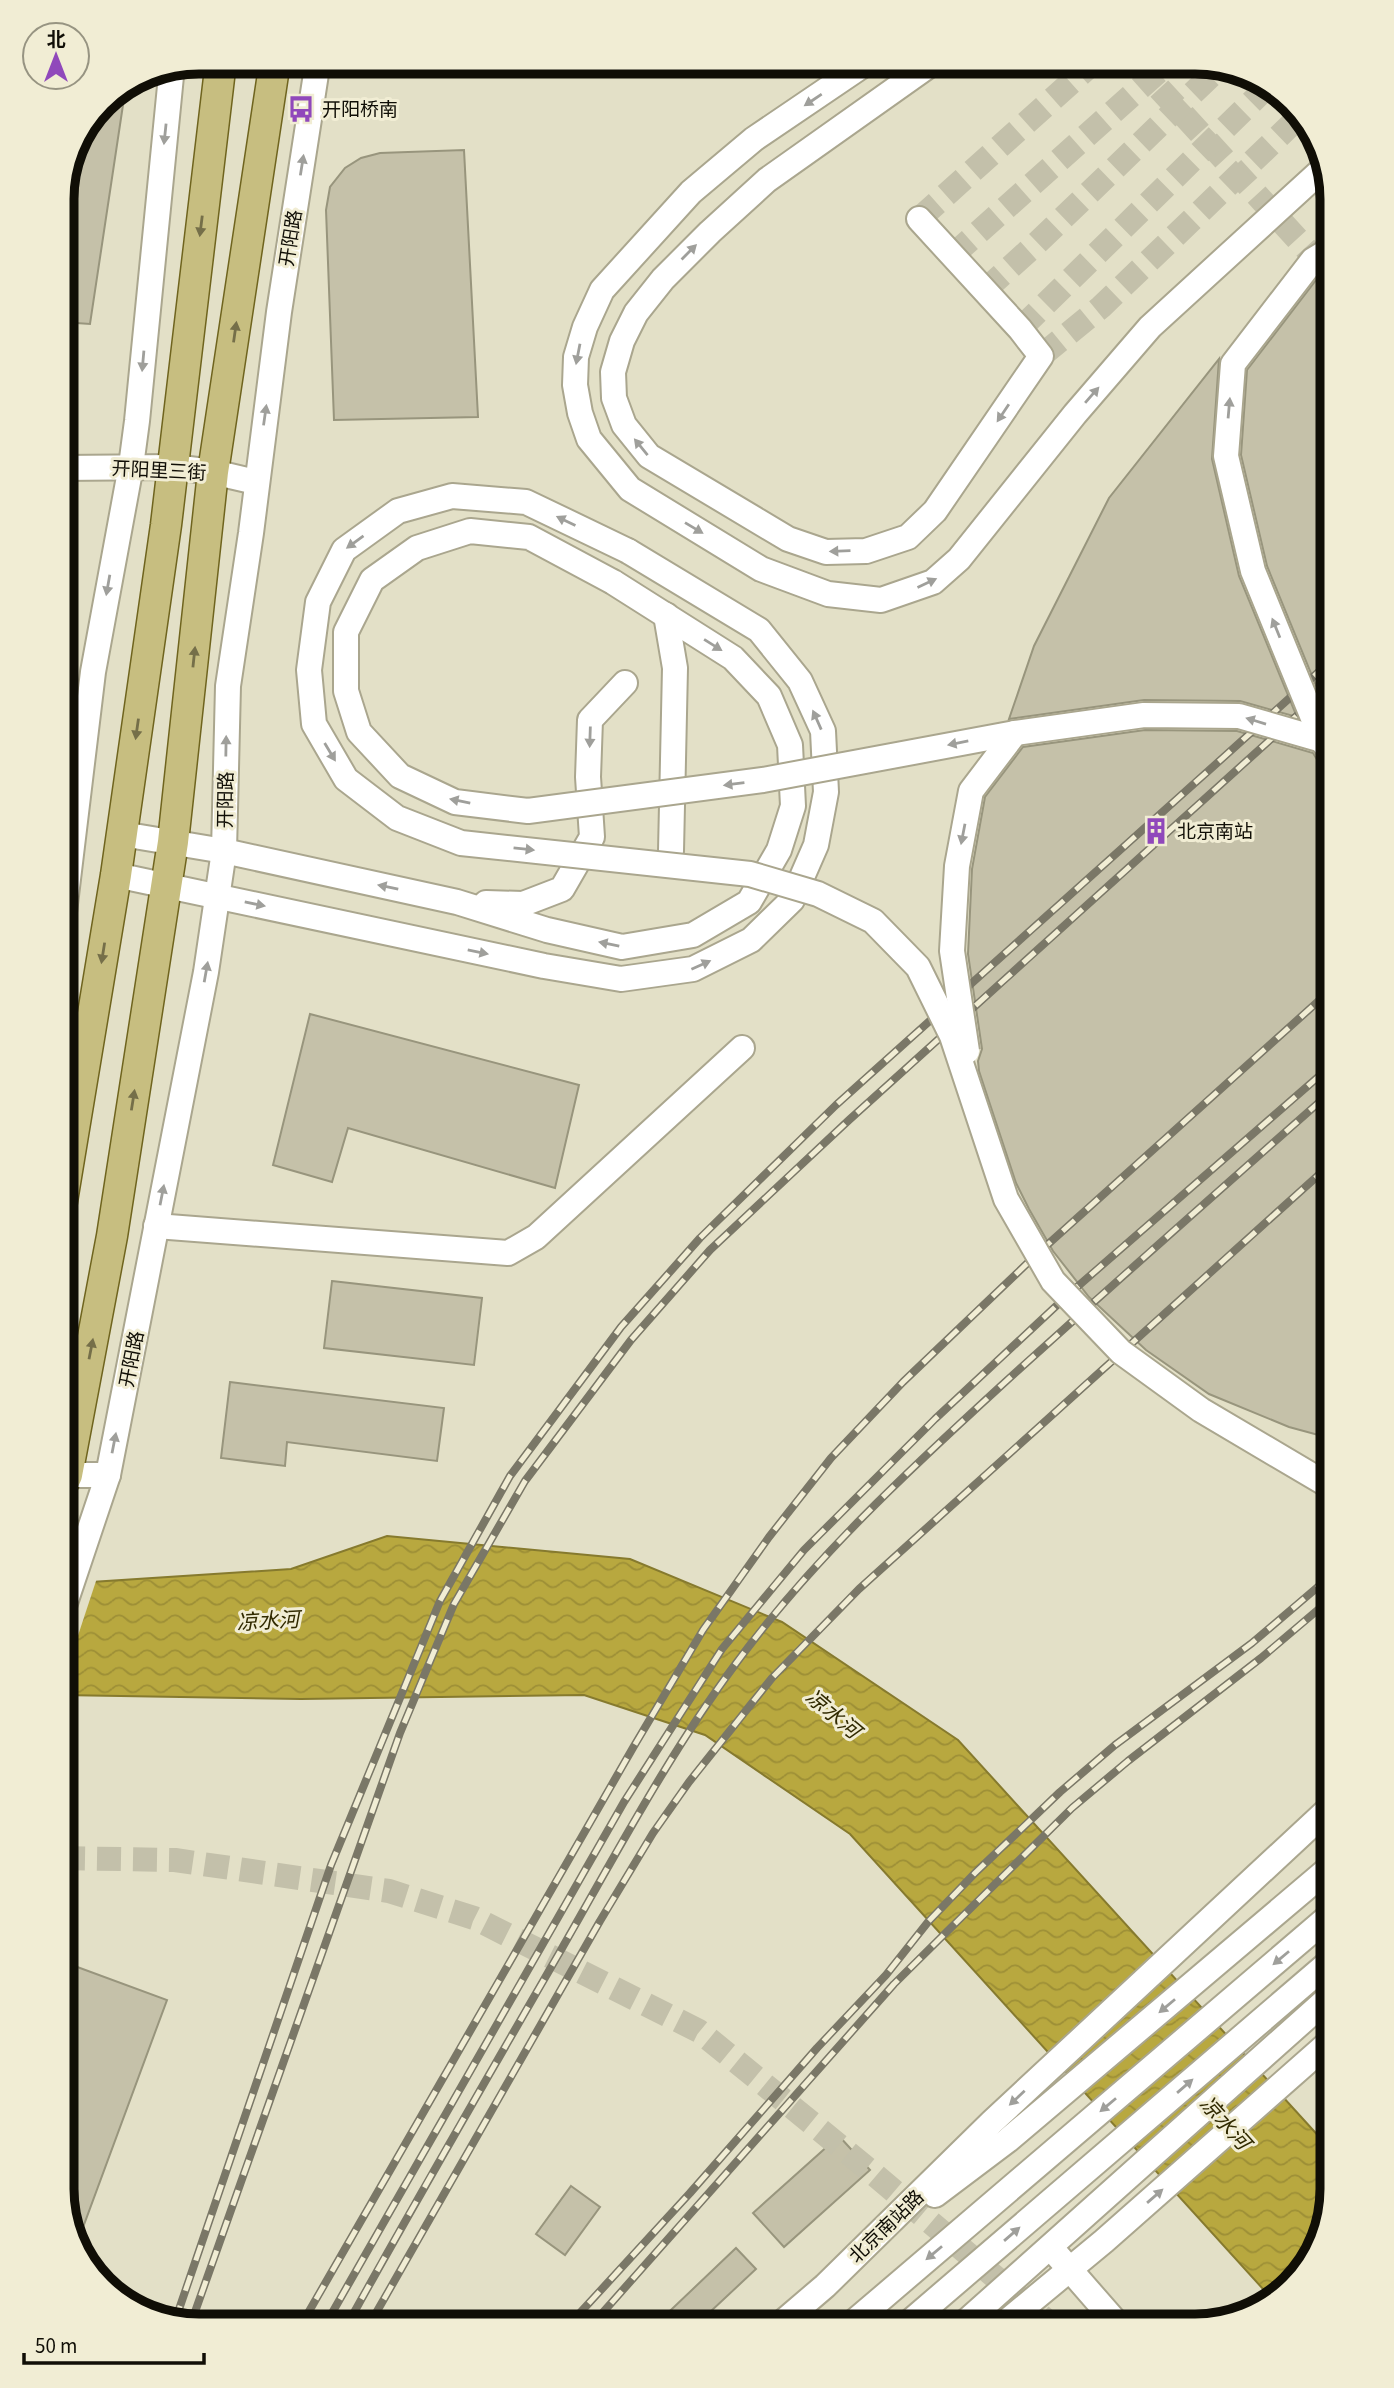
<svg xmlns="http://www.w3.org/2000/svg" width="1394" height="2388" font-family="'Source Sans 3','Noto Sans SC',sans-serif">
	<style>
		.water { fill: url(#water-waves); stroke: #867a2e; stroke-width: 2 }
		.pier { fill: #e3e0c7 }
		.building { fill: #c5c1a9; stroke: #98957d; stroke-width: 2 }
		.lines { fill: none; stroke-linecap: round; stroke-linejoin: round }
		.minor-tunnel { stroke: #c3c0aa; stroke-width: 24; stroke-dasharray: 24 12; stroke-linecap: butt }
		.minor-casing { stroke: #aaa68e; stroke-width: 28 }
		.major-casing { stroke: #6f641e; stroke-width: 33 }
		.minor { stroke: #fff; stroke-width: 24 }
		.major { stroke: #c7be80; stroke-width: 30 }
		.rail-casing { stroke: #7a7767; stroke-width: 8 }
		.rail { stroke: #f1edd4; stroke-width: 5; stroke-dasharray: 16; stroke-linecap: butt }
		.minor-bridge-casing { stroke: #aaa68e; stroke-width: 28; stroke-linecap: butt }
		.minor-bridge { stroke: #fff; stroke-width: 24 }
		.oneway { fill: #9f9f9b }
		.oneway2 { fill: #756f49 }
		.labels { text-anchor: middle; stroke-width: 6; stroke-linejoin: round; paint-order: stroke }
		.poi-label { font-size: 19px; fill: #100e06; stroke: #f1edd4; text-anchor: start }
		.street-label { font-size: 19px; fill: #100e06; stroke: #f1edd4 }
		.water-label { font-size: 21px; font-style: italic; fill: #312a00; stroke: #f1edd4 }
		.rim { fill: none; stroke: #100e06; stroke-width: 9 }
	</style>
	<defs>
		<pattern id="water-waves" width="16" height="10" patternUnits="userSpaceOnUse" patternTransform="scale(1.75)"><rect width="16" height="10" fill="#b8a83f"/><path d="M0 5q4-4 8 0t8 0" fill="none" stroke="#9d8f36"/></pattern>
	</defs>
	<rect width="100%" height="100%" fill="#e3e0c7"/>
	<path class="water" d="M 387,1536 L 630,1559 L 782,1622 L 958,1740 L 1333,2152 L 1333,2190 L 1310,2266 L 1275,2296 L 1263,2289 L 850,1834 L 705,1735 L 584,1695 L 301,1699 L 61,1695 L 61,1584 L 291,1569 Z"/>
	<path class="pier" d="M 97,1578 L 61,1687 L 61,1580 Z"/>
	<g class="building">
		<path d="M 126,85 L 90,324 L 62,322 L 62,190 L 72,145 L 102,101 Z"/>
		<path d="M 464,150 L 478,417 L 334,420 L 326,210 L 330,187 L 345,168 L 361,158 L 380,153 Z"/>
		<path d="M 1333,265 L 1333,727 L 1267,566 L 1241,455 L 1247,370 L 1323,271 Z"/>
		<path d="M 1219,359 L 1212,459 L 1239,576 L 1297,717 L 1240,701 L 1144,700 L 1009,719 L 1034,646 L 1109,498 Z"/>
		<path d="M 1145,730 L 1237,731 L 1313,753 L 1321,766 L 1333,772 L 1333,1439 L 1289,1427 L 1209,1394 L 1146,1350 L 1089,1297 L 1053,1251 L 1029,1209 L 1016,1183 L 979,1071 L 978,1061 L 982,1049 L 968,954 L 972,869 L 985,797 L 1023,747 Z"/>
		<path d="M 310,1014 L 579,1085 L 555,1188 L 348,1128 L 332,1182 L 273,1165 Z"/>
		<path d="M 332,1281 L 482,1298 L 474,1365 L 324,1348 Z"/>
		<path d="M 230,1382 L 444,1408 L 437,1461 L 287,1442 L 285,1466 L 221,1458 Z"/>
		<path d="M 61,1961 L 167,2000 L 75,2249 L 61,2190 Z"/>
		<path d="M 839,2136 L 870,2170 L 784,2247 L 753,2213 Z"/>
		<path d="M 571,2186 L 600,2207 L 565,2255 L 536,2234 Z"/>
		<path d="M 736,2248 L 756,2269 L 694,2327 L 653,2327 Z"/>
	</g>
	<g class="lines">
		<g class="minor-tunnel">
			<path d="M 1135,62 L 1333,278"/>
			<path d="M 919,219 L 1094,62"/>
			<path d="M 952,256 L 1169,62"/>
			<path d="M 984,291 L 1036,244 L 1220,67"/>
			<path d="M 1020,329 L 1270,84"/>
			<path d="M 1041,356 L 1101,307 L 1300,116"/>
			<path d="M 61,1858 L 175,1860 L 389,1891 L 474,1918 L 699,2031 L 869,2170 L 1054,2327"/>
		</g>
		<defs>
			<g id="minor">
				<path d="M 869,61 L 754,139 L 691,192 L 602,290 L 585,327 L 576,357 L 575,385 L 580,413 L 589,439 L 630,489 L 761,569 L 828,594 L 881,600 L 933,582 L 959,559 L 1075,414 L 1150,327 L 1325,167"/>
				<path d="M 919,219 L 1020,329 L 1041,356 L 935,511 L 908,537 L 866,551 L 826,552 L 788,539 L 649,456 L 624,425 L 614,398 L 613,372 L 622,341 L 636,313 L 663,279 L 710,232 L 767,180 L 935,61"/>
				<path d="M 61,468 L 173,467 L 213,472 L 256,482"/>
				<path d="M 666,615 L 675,668 L 671,851"/>
				<path d="M 122,834 L 224,851 L 457,902 L 547,930 L 622,947 L 693,935 L 749,902 L 779,850 L 793,806 L 790,745 L 769,696 L 733,658 L 613,582"/>
				<path d="M 116,875 L 544,966 L 621,979 L 693,969 L 751,940 L 792,900 L 816,845 L 826,792 L 823,731 L 800,681 L 759,630 L 628,551"/>
				<path d="M 486,903 L 523,904 L 562,889 L 592,837 L 588,777 L 590,720 L 625,683"/>
				<path d="M 61,937 L 93,672 L 131,466 L 137,421 L 172,66"/>
				<path d="M 156,1226 L 508,1253 L 536,1237 L 742,1048"/>
				<path d="M 61,1475 L 108,1475"/>
				<path d="M 61,1615 L 108,1475 L 206,972 L 224,851 L 228,686 L 251,533 L 279,312 L 318,61"/>
				<path d="M 935,2195 L 1008,2140 L 1333,1865"/>
				<path d="M 1058,2256 L 1120,2327"/>
				<path d="M 777,2327 L 825,2286 L 992,2122 L 1333,1805"/>
				<path d="M 960,2327 L 1333,1994"/>
				<path d="M 1000,2327 L 1104,2241 L 1333,2039"/>
			</g>
			<g id="major">
				<path d="M 61,1207 L 116,875 L 166,525 L 221,61"/>
				<path d="M 61,1487 L 67,1475 L 112,1236 L 173,842 L 213,472 L 275,61"/>
			</g>
		</defs>
		<use href="#minor" class="minor-casing"/>
		<use href="#major" class="major-casing"/>
		<use href="#minor" class="minor"/>
		<use href="#major" class="major"/>
		<defs>
			<g id="rail">
				<path d="M 175,2321 L 331,1865 L 440,1601 L 510,1476 L 621,1327 L 700,1238 L 836,1105 L 1333,659"/>
				<path d="M 190,2326 L 400,1733 L 454,1604 L 525,1481 L 631,1340 L 710,1250 L 849,1120 L 1333,683"/>
				<path d="M 300,2327 L 634,1746 L 703,1630 L 769,1537 L 831,1458 L 903,1382 L 1036,1255 L 1333,988"/>
				<path d="M 324,2327 L 624,1802 L 722,1649 L 804,1550 L 935,1419 L 1069,1294 L 1333,1064"/>
				<path d="M 346,2327 C 416,2200 489,2075 561,1950 C 617,1852 670,1752 737,1662 C 813,1559 909,1470 1003,1384 C 1112,1285 1222,1188 1333,1090"/>
				<path d="M 368,2327 L 600,1921 L 653,1833 L 689,1782 L 772,1678 L 859,1589 L 1333,1162"/>
				<path d="M 567,2327 L 690,2193 L 817,2048 L 886,1975 L 928,1922 L 975,1873 L 1060,1792 L 1115,1745 L 1252,1643 L 1333,1574"/>
				<path d="M 590,2327 L 894,1984 L 1072,1808 L 1128,1761 L 1261,1658 L 1333,1597"/>
			</g>
		</defs>
		<use href="#rail" class="rail-casing"/>
		<use href="#rail" class="rail"/>
		<defs>
			<g id="minor-bridge">
				<path d="M 628,551 L 526,502 L 452,496 L 398,511 L 344,550 L 318,602 L 309,670 L 314,724 L 346,779 L 397,818 L 461,843 L 750,874 L 818,894 L 873,921 L 918,967 L 952,1036 L 1006,1199 L 1053,1281 L 1121,1352 L 1201,1410 L 1333,1488"/>
				<path d="M 613,582 L 529,537 L 470,531 L 417,548 L 372,580 L 346,632 L 346,691 L 359,732 L 400,776 L 455,802 L 528,811 L 763,780 L 1015,733 L 1144,715 L 1239,716 L 1322,740"/>
				<path d="M 1333,757 L 1322,740 L 1253,571 L 1226,456 L 1233,364 L 1313,260 L 1333,248"/>
				<path d="M 967,1051 L 952,951 L 957,866 L 971,791 L 1015,733"/>
				<path d="M 848,2327 L 1333,1913"/>
				<path d="M 904,2327 L 1333,1959"/>
			</g>
		</defs>
		<use href="#minor-bridge" class="minor-bridge-casing"/>
		<use href="#minor-bridge" class="minor-bridge"/>
	</g>
	<defs><path id="oneway-solid" d="M-6-.8H1V-3.2L6.5 0L1 3.2V.8H-6Z" transform="scale(1.75)"/></defs>
	<g class="oneway">
		<use href="#oneway-solid" transform="translate(813 100) rotate(146)"/>
		<use href="#oneway-solid" transform="translate(165 134) rotate(96)"/>
		<use href="#oneway-solid" transform="translate(302 165) rotate(-81)"/>
		<use href="#oneway-solid" transform="translate(689 252) rotate(-45)"/>
		<use href="#oneway-solid" transform="translate(578 354) rotate(101)"/>
		<use href="#oneway-solid" transform="translate(143 361) rotate(95)"/>
		<use href="#oneway-solid" transform="translate(1092 395) rotate(-49)"/>
		<use href="#oneway-solid" transform="translate(1229 408) rotate(-85)"/>
		<use href="#oneway-solid" transform="translate(1003 413) rotate(124)"/>
		<use href="#oneway-solid" transform="translate(265 415) rotate(-82)"/>
		<use href="#oneway-solid" transform="translate(641 447) rotate(-129)"/>
		<use href="#oneway-solid" transform="translate(566 521) rotate(-154)"/>
		<use href="#oneway-solid" transform="translate(694 528) rotate(31)"/>
		<use href="#oneway-solid" transform="translate(355 542) rotate(144)"/>
		<use href="#oneway-solid" transform="translate(840 551) rotate(178)"/>
		<use href="#oneway-solid" transform="translate(927 583) rotate(-25)"/>
		<use href="#oneway-solid" transform="translate(108 585) rotate(100)"/>
		<use href="#oneway-solid" transform="translate(1276 628) rotate(-112)"/>
		<use href="#oneway-solid" transform="translate(713 645) rotate(32)"/>
		<use href="#oneway-solid" transform="translate(817 720) rotate(-114)"/>
		<use href="#oneway-solid" transform="translate(1256 721) rotate(-163)"/>
		<use href="#oneway-solid" transform="translate(590 737) rotate(92)"/>
		<use href="#oneway-solid" transform="translate(958 743) rotate(169)"/>
		<use href="#oneway-solid" transform="translate(226 746) rotate(-89)"/>
		<use href="#oneway-solid" transform="translate(330 752) rotate(59)"/>
		<use href="#oneway-solid" transform="translate(734 784) rotate(173)"/>
		<use href="#oneway-solid" transform="translate(460 801) rotate(-168)"/>
		<use href="#oneway-solid" transform="translate(963 834) rotate(101)"/>
		<use href="#oneway-solid" transform="translate(524 849) rotate(6)"/>
		<use href="#oneway-solid" transform="translate(388 887) rotate(-168)"/>
		<use href="#oneway-solid" transform="translate(255 904) rotate(12)"/>
		<use href="#oneway-solid" transform="translate(609 944) rotate(-168)"/>
		<use href="#oneway-solid" transform="translate(478 952) rotate(12)"/>
		<use href="#oneway-solid" transform="translate(701 965) rotate(-24)"/>
		<use href="#oneway-solid" transform="translate(206 972) rotate(-80)"/>
		<use href="#oneway-solid" transform="translate(162 1195) rotate(-79)"/>
		<use href="#oneway-solid" transform="translate(114 1443) rotate(-79)"/>
		<use href="#oneway-solid" transform="translate(1281 1958) rotate(140)"/>
		<use href="#oneway-solid" transform="translate(1167 2006) rotate(140)"/>
		<use href="#oneway-solid" transform="translate(1185 2086) rotate(-41)"/>
		<use href="#oneway-solid" transform="translate(1017 2098) rotate(137)"/>
		<use href="#oneway-solid" transform="translate(1108 2105) rotate(140)"/>
		<use href="#oneway-solid" transform="translate(1155 2196) rotate(-41)"/>
		<use href="#oneway-solid" transform="translate(1012 2234) rotate(-41)"/>
		<use href="#oneway-solid" transform="translate(934 2253) rotate(140)"/>
	</g>
	<g class="oneway2">
		<use href="#oneway-solid" transform="translate(201 226) rotate(97)"/>
		<use href="#oneway-solid" transform="translate(235 332) rotate(-82)"/>
		<use href="#oneway-solid" transform="translate(194 657) rotate(-84)"/>
		<use href="#oneway-solid" transform="translate(137 729) rotate(98)"/>
		<use href="#oneway-solid" transform="translate(103 953) rotate(99)"/>
		<use href="#oneway-solid" transform="translate(133 1100) rotate(-81)"/>
		<use href="#oneway-solid" transform="translate(91 1349) rotate(-79)"/>
	</g>
	<defs>
		<symbol id="bus-bare" viewBox="-9 -9 18 18"><path d="M-5-6H5V4H4V6H2V4H-2V6H-4V4H-5ZM-3.5-4V0h7V-4ZM-3.5 1.2v1.5H-2V1.2ZM2 1.2v1.5H3.5V1.2Z" fill="#9048bb" stroke="#f1edd4" stroke-width="2.5" paint-order="stroke"/></symbol>
		<symbol id="building-bare" viewBox="-9 -9 18 18"><path d="M-4-6H4V6H1V3H-1V6H-4ZM-2.5-4.3h1.7v1.8h-1.7ZM.8-4.3h1.7v1.8H.8ZM-2.5-1h1.7V.8h-1.7ZM.8-1h1.7V.8H.8Z" fill="#9048bb" stroke="#f1edd4" stroke-width="2.5" paint-order="stroke"/></symbol>
	</defs>
	<g fill-rule="evenodd">
		<use href="#bus-bare" x="282" y="90" width="38" height="38"/>
		<use href="#building-bare" x="1137" y="812" width="38" height="38"/>
	</g>
	<g class="labels">
		<g class="poi-label">
			<text x="322" y="116">开阳桥南</text>
			<text x="1177" y="838">北京南站</text>
		</g>
		<g class="street-label">
			<text transform="translate(290 238) rotate(-81)" y="7">开阳路</text>
			<text transform="translate(159 470) rotate(3)" y="7">开阳里三街</text>
			<text transform="translate(225 800) rotate(-89)" y="7">开阳路</text>
			<text transform="translate(131 1359) rotate(-79)" y="7">开阳路</text>
			<text transform="translate(886 2226) rotate(-44)" y="7">北京南站路</text>
		</g>
		<g class="water-label">
			<text transform="translate(268 1621) rotate(-3)" y="7">凉水河</text>
			<text transform="translate(833 1714) rotate(40)" y="7">凉水河</text>
			<text transform="translate(1225 2123) rotate(48)" y="7">凉水河</text>
		</g>
	</g>
	<path d="M0 0H1394V2388H0ZM199 74H1195A125 125 0 0 1 1320 199V2189A125 125 0 0 1 1195 2314H199A125 125 0 0 1 74 2189V199A125 125 0 0 1 199 74Z" fill="#f1edd4" fill-rule="evenodd"/>
	<path class="rim" d="M199 74H1195A125 125 0 0 1 1320 199V2189A125 125 0 0 1 1195 2314H199A125 125 0 0 1 74 2189V199A125 125 0 0 1 199 74Z"/>
	<g transform="translate(56 56)"><circle r="33" fill="#f1edd4" stroke="#979482" stroke-width="2"/>
	<path d="M0-5L12 26L0 18L-12 26Z" fill="#9048bb"/>
	<text y="-10" font-size="19" font-weight="bold" text-anchor="middle" fill="#100e06">北</text>
	</g>
	<path d="M24 2353v10h180v-10" fill="none" stroke="#100e06" stroke-width="3.5"/>
	<text x="35" y="2353" font-size="21" fill="#100e06" stroke="#f1edd4" stroke-width="5" paint-order="stroke">50 m</text>
</svg>
